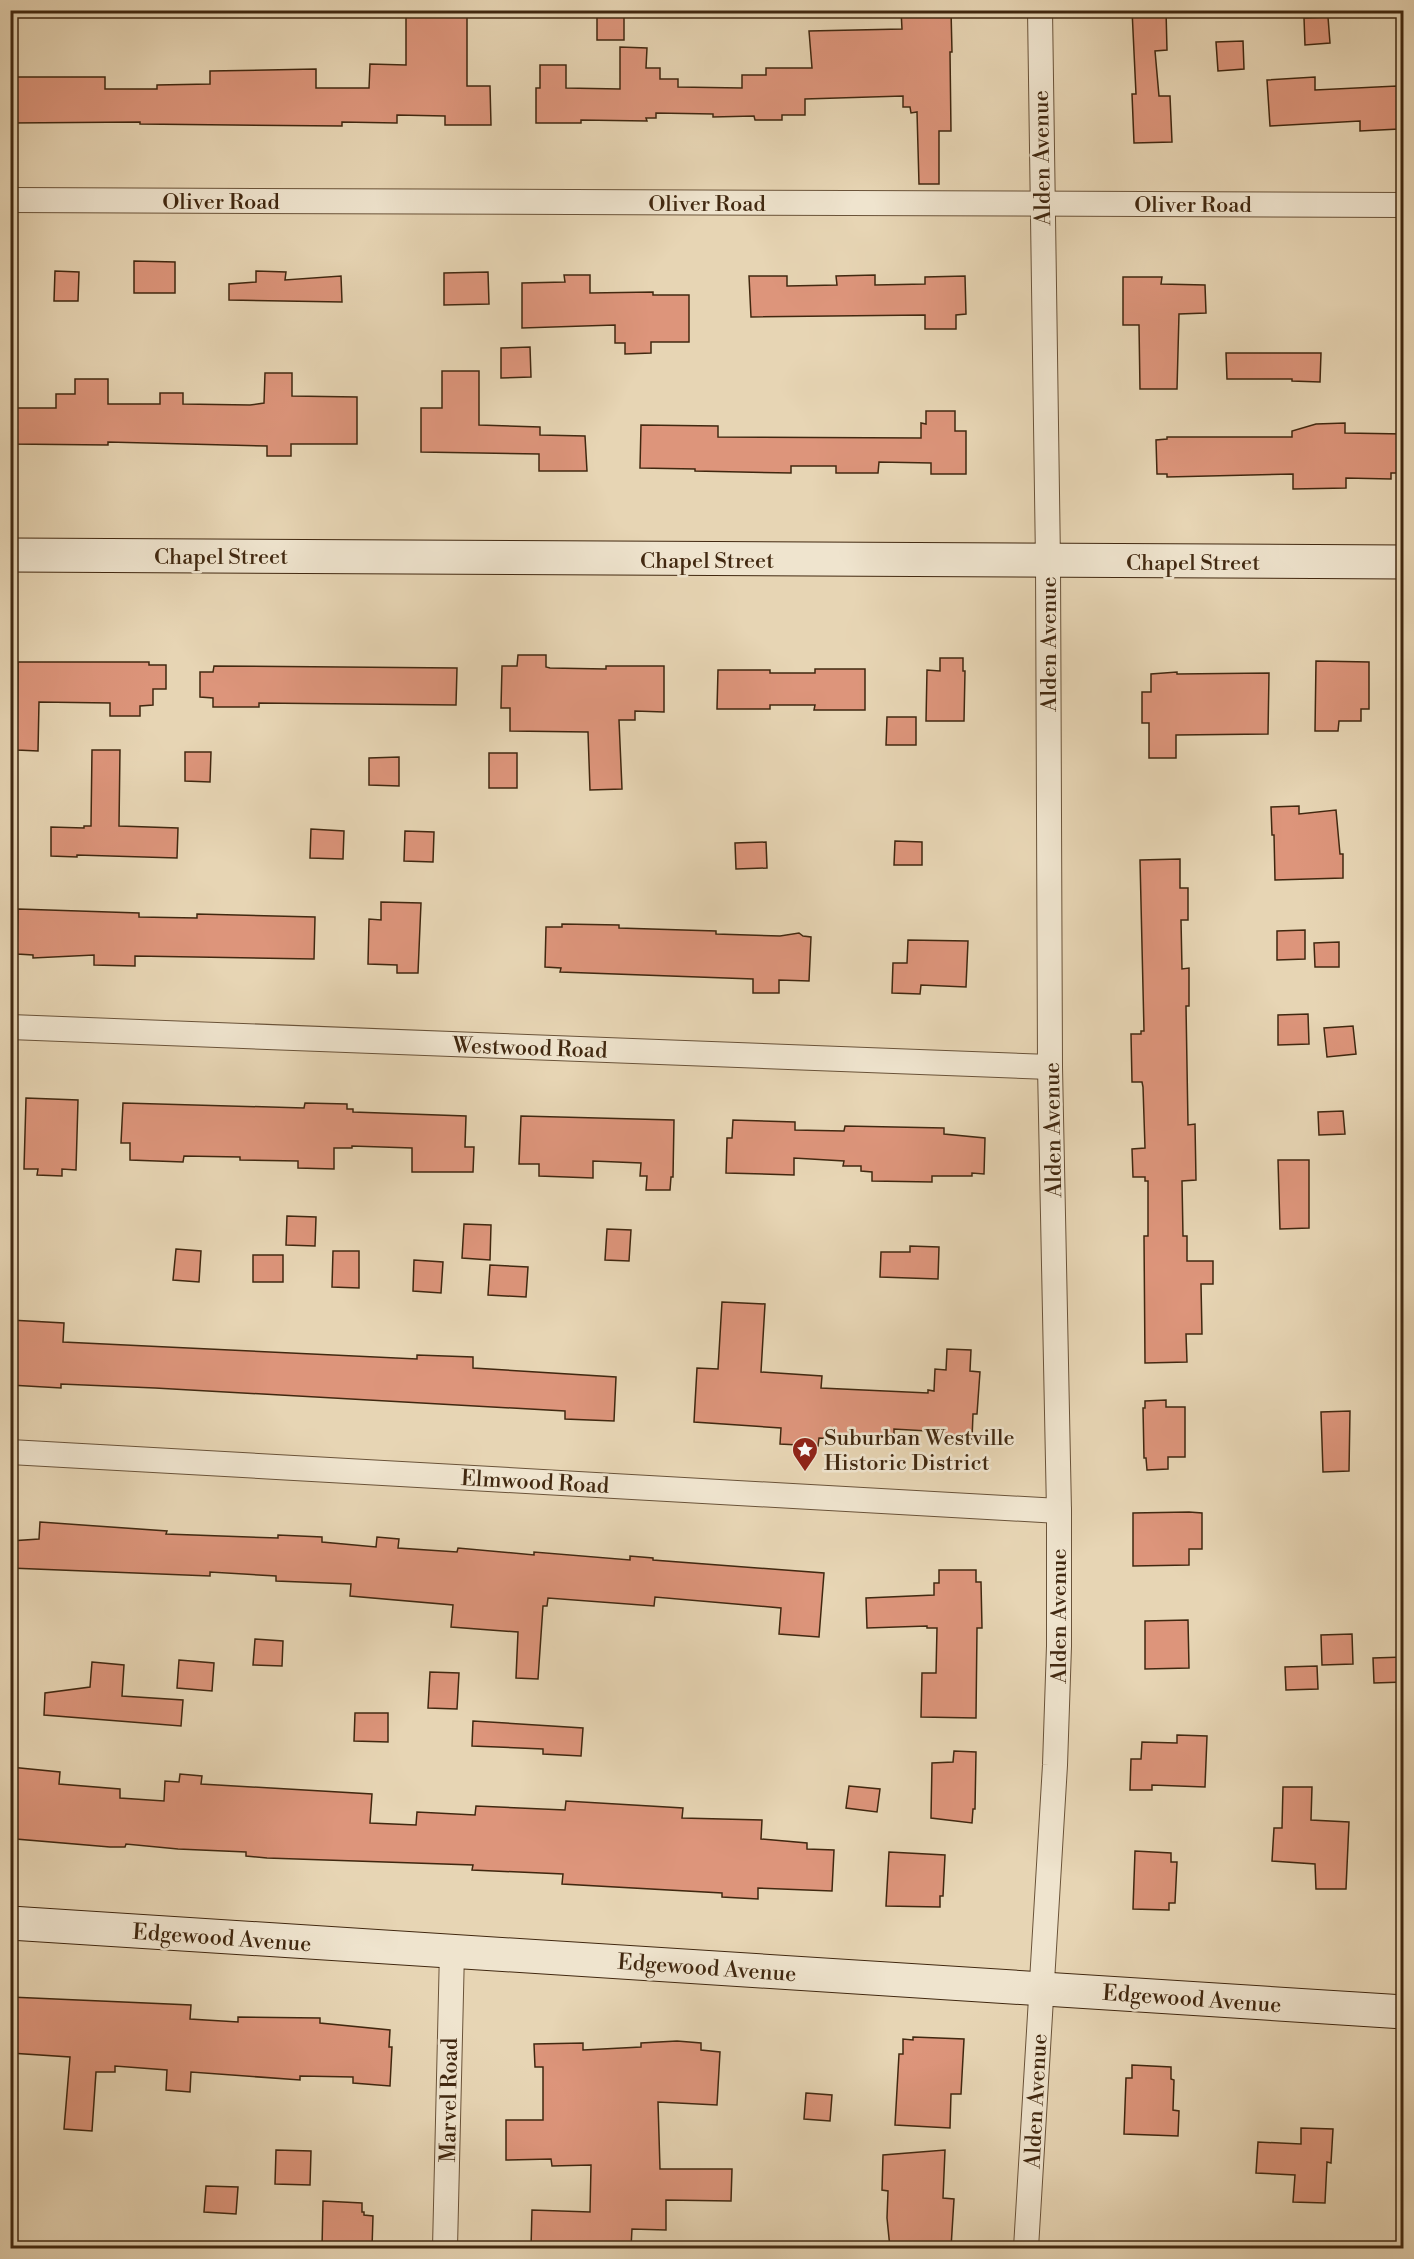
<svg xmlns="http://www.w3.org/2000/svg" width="1414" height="2259" font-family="'Libre Bodoni',serif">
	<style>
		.building { fill: #dd957b; stroke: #412810; stroke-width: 1.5 }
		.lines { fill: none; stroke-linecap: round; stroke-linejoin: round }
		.street-casing { stroke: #6a5339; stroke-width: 26 }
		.secondary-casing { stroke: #412810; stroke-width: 35 }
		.street { stroke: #efe4ce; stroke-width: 24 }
		.secondary { stroke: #efe4ce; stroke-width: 33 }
		.labels { text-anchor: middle; stroke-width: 5; stroke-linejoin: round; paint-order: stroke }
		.street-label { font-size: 22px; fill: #412810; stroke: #efe4ce }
		.poi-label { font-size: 22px; fill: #412810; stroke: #efe4ce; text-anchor: start }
	</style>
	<rect width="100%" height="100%" fill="#e7d5b4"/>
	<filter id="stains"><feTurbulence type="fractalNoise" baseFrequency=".00333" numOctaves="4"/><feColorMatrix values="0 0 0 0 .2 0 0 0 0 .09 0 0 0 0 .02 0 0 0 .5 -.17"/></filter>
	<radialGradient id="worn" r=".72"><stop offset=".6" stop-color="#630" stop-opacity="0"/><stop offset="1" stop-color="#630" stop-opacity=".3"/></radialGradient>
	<g class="building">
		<path d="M 901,10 L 951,10 L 952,52 L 950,52 L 951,131 L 939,131 L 939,184 L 919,184 L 917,112 L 911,113 L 910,107 L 903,107 L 903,96 L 805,99 L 805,115 L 782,115 L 782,120 L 755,120 L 754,116 L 713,117 L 713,114 L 656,113 L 656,118 L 646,118 L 647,121 L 581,120 L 581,123 L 536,123 L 536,88 L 540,88 L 540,65 L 566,65 L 566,88 L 620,89 L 620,47 L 647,48 L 646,68 L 660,68 L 660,79 L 678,79 L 678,87 L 742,88 L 742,75 L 766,75 L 766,68 L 812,68 L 809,31 L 902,29 Z"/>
		<path d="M 1132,10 L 1166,10 L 1167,50 L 1155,51 L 1159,96 L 1170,96 L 1172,142 L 1134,143 L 1132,94 L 1136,94 Z"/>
		<path d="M 406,12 L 467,14 L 467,86 L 490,86 L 491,125 L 445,125 L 445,116 L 397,115 L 397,123 L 342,122 L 342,126 L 140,124 L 140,122 L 10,123 L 11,77 L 105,77 L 105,89 L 157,89 L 157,85 L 210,84 L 210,71 L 316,69 L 316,88 L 369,88 L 370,64 L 406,65 Z"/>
		<rect x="597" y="12" width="27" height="28"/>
		<path d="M 1328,17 L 1330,43 L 1305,45 L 1304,18 Z"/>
		<path d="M 1243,41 L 1244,69 L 1218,71 L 1216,42 Z"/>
		<path d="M 1315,77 L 1315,90 L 1397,86 L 1399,129 L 1360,131 L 1360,121 L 1270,126 L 1267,80 Z"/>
		<path d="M 134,261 L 175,262 L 175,293 L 134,293 Z"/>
		<path d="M 55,271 L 79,272 L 78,301 L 54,301 Z"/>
		<path d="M 256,271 L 286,272 L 285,280 L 341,276 L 342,302 L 229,300 L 229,284 L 256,282 Z"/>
		<path d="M 488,272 L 489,304 L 444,305 L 444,273 Z"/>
		<path d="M 564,275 L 590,275 L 590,293 L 653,292 L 653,295 L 689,295 L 689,342 L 651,342 L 651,353 L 625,354 L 625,343 L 615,343 L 615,325 L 522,328 L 522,283 L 565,282 Z"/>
		<path d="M 875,275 L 875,285 L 925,284 L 925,277 L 965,276 L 966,314 L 956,315 L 956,329 L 925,329 L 925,315 L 751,317 L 749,276 L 787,276 L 787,286 L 837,285 L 836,276 Z"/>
		<path d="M 1123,277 L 1162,277 L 1161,284 L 1205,285 L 1206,313 L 1179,314 L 1177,389 L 1140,389 L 1139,325 L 1123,325 Z"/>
		<path d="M 530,347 L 531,377 L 501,378 L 501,348 Z"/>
		<path d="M 1226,353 L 1321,353 L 1320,382 L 1292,381 L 1292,379 L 1227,379 Z"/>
		<path d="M 442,371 L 479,371 L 479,425 L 540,427 L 540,435 L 585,436 L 587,471 L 539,471 L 539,454 L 421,452 L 421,408 L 442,408 Z"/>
		<path d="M 265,373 L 292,373 L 292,396 L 357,397 L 357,444 L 291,444 L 291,456 L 267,456 L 267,446 L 108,442 L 108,445 L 10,444 L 10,408 L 56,408 L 56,394 L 75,394 L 75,379 L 108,379 L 108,404 L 160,404 L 160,393 L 183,393 L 183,404 L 250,405 L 264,403 Z"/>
		<path d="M 926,411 L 955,411 L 955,431 L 966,431 L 966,474 L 931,474 L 931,463 L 879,462 L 878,473 L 836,473 L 836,466 L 791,466 L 791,473 L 695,471 L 695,469 L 640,468 L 641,425 L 718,426 L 718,437 L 921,438 L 921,423 L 926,424 Z"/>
		<path d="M 1345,423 L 1345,433 L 1404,434 L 1404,473 L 1391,473 L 1391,479 L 1346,478 L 1346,488 L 1293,489 L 1293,474 L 1167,477 L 1167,474 L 1157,474 L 1156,440 L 1167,439 L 1167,437 L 1292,437 L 1292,431 L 1316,424 Z"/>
		<path d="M 518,655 L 546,655 L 546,667 L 550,668 L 606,669 L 606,666 L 664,666 L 664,712 L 635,711 L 635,720 L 619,720 L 622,789 L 590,790 L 588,732 L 510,731 L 510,708 L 501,708 L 502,666 L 517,666 Z"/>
		<path d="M 940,658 L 963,658 L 963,671 L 965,671 L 964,721 L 926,721 L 927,670 L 940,671 Z"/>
		<path d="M 1316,661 L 1369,662 L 1369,709 L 1361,709 L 1361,721 L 1339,721 L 1338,731 L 1315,731 Z"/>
		<path d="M 18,662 L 149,662 L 149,665 L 166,665 L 166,689 L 153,689 L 153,705 L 140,706 L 140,716 L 110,716 L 110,703 L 39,702 L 38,751 L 17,750 Z"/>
		<path d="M 214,666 L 457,668 L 456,705 L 259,703 L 259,707 L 213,707 L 213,698 L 200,697 L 200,672 L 213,672 Z"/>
		<path d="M 815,669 L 865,669 L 865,710 L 814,710 L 815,705 L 770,705 L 770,709 L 717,709 L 718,670 L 770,670 L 770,673 L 815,673 Z"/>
		<path d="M 1177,672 L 1177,674 L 1269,673 L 1268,734 L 1176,735 L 1176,758 L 1149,758 L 1149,723 L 1142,723 L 1142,692 L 1151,692 L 1151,674 Z"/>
		<path d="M 887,717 L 916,717 L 916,745 L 886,745 Z"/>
		<path d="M 92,750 L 120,750 L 119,826 L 178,828 L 177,858 L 77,855 L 77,857 L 51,856 L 51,827 L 84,828 L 84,826 L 91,826 Z"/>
		<path d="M 185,752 L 211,752 L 210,782 L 185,781 Z"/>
		<rect x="489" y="753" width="28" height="35"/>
		<path d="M 399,757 L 399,786 L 369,785 L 369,758 Z"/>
		<path d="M 1299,806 L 1299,814 L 1336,810 L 1340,854 L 1343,854 L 1343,878 L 1275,880 L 1274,835 L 1272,835 L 1271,807 Z"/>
		<path d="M 311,829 L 344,831 L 343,859 L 310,858 Z"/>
		<path d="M 405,831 L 434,832 L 433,862 L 404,861 Z"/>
		<path d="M 895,841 L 922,842 L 922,865 L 894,865 Z"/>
		<path d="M 766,842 L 767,868 L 736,869 L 735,843 Z"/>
		<path d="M 1180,859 L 1180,888 L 1188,888 L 1188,920 L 1181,920 L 1182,969 L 1189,968 L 1189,1006 L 1186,1006 L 1188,1125 L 1195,1124 L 1196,1180 L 1182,1181 L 1183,1236 L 1187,1236 L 1187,1261 L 1213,1261 L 1213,1284 L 1201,1284 L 1202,1334 L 1186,1334 L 1187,1362 L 1145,1363 L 1144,1236 L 1148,1236 L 1148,1181 L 1145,1181 L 1145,1177 L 1133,1177 L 1132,1149 L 1145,1148 L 1143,1087 L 1142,1082 L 1132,1082 L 1131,1034 L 1141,1034 L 1141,1031 L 1144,1031 L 1140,860 Z"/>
		<path d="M 381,902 L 421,903 L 418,973 L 397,973 L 397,965 L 368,964 L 369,919 L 381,920 Z"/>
		<path d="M 18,909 L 139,913 L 139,917 L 197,918 L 197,914 L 315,917 L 314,959 L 135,956 L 135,966 L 94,965 L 94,955 L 33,958 L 33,955 L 17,954 Z"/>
		<path d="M 562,924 L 619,925 L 619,928 L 716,931 L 716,934 L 780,936 L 799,933 L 803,936 L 811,937 L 809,981 L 779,980 L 779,993 L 753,993 L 753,979 L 560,972 L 561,968 L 545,967 L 546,927 L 562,927 Z"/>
		<path d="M 1305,930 L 1305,959 L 1277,960 L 1277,931 Z"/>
		<path d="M 908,940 L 968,941 L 966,987 L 921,985 L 920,994 L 892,993 L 893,963 L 907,963 Z"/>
		<path d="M 1339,942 L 1339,967 L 1315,967 L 1314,943 Z"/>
		<path d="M 1308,1014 L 1309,1044 L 1278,1045 L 1278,1015 Z"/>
		<path d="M 1353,1026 L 1356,1054 L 1327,1057 L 1324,1028 Z"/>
		<path d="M 26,1098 L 78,1100 L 76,1170 L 62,1169 L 62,1176 L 37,1175 L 38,1169 L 24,1169 Z"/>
		<path d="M 123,1103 L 304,1108 L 305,1103 L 347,1104 L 347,1109 L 353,1109 L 353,1112 L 466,1116 L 465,1147 L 474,1147 L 473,1172 L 412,1172 L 412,1148 L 352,1146 L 352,1148 L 334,1148 L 334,1169 L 298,1168 L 298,1161 L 240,1160 L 240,1157 L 184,1156 L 183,1162 L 130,1160 L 130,1143 L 121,1143 Z"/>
		<path d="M 1343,1111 L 1345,1134 L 1319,1135 L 1318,1112 Z"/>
		<path d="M 521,1116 L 674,1120 L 673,1177 L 671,1177 L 670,1190 L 646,1190 L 647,1176 L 640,1176 L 641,1163 L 593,1161 L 593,1178 L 539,1176 L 539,1164 L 519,1164 Z"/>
		<path d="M 733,1120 L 795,1122 L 795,1130 L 844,1131 L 845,1126 L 944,1128 L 944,1134 L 985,1138 L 984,1174 L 972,1173 L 972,1176 L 932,1176 L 932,1182 L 872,1181 L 872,1172 L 861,1171 L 861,1166 L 843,1166 L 844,1161 L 794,1158 L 794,1175 L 726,1173 L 727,1138 L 732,1138 Z"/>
		<path d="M 1278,1160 L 1309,1160 L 1309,1228 L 1280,1229 Z"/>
		<path d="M 287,1216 L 316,1217 L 315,1246 L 286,1245 Z"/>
		<path d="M 464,1224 L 491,1225 L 490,1260 L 462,1258 Z"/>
		<path d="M 607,1229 L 631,1230 L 629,1261 L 605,1260 Z"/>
		<path d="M 910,1246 L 939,1247 L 938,1279 L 880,1277 L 881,1252 L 910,1252 Z"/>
		<path d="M 176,1249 L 201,1251 L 199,1282 L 173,1280 Z"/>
		<path d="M 333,1251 L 359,1251 L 359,1288 L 332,1287 Z"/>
		<rect x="253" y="1255" width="30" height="27"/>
		<path d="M 414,1260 L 443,1262 L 441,1293 L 413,1291 Z"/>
		<path d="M 490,1265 L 528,1267 L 526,1297 L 488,1295 Z"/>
		<path d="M 722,1302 L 765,1304 L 761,1372 L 822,1376 L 821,1388 L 928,1393 L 928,1390 L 934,1391 L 935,1369 L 946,1370 L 947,1349 L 971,1350 L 970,1371 L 980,1372 L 977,1414 L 973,1414 L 972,1439 L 944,1437 L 944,1432 L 894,1429 L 894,1435 L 873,1434 L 873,1441 L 819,1438 L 818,1446 L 780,1444 L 781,1428 L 694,1422 L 697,1368 L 718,1369 Z"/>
		<path d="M 10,1320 L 64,1323 L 63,1342 L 417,1359 L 417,1355 L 473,1357 L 473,1368 L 616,1377 L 614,1421 L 565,1419 L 565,1411 L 155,1388 L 61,1384 L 61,1388 L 10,1385 Z"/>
		<path d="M 1166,1400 L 1166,1407 L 1185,1407 L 1185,1457 L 1168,1457 L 1168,1469 L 1147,1470 L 1146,1458 L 1144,1458 L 1143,1408 L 1145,1408 L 1145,1401 Z"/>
		<path d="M 1350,1411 L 1349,1471 L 1323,1472 L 1321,1412 Z"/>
		<path d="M 1189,1512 L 1202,1513 L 1202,1549 L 1189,1549 L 1189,1565 L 1133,1566 L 1133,1513 Z"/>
		<path d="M 40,1522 L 167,1531 L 166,1534 L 278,1538 L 278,1535 L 322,1537 L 322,1542 L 376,1547 L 377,1537 L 399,1539 L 398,1548 L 457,1552 L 458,1548 L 534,1555 L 534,1552 L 630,1560 L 630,1556 L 653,1558 L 653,1560 L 824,1573 L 819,1637 L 779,1634 L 781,1608 L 655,1597 L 654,1606 L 548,1598 L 547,1606 L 543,1606 L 538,1679 L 516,1678 L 518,1632 L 451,1627 L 453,1605 L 350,1596 L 351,1584 L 276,1581 L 276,1576 L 210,1572 L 210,1576 L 10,1568 L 10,1541 L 39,1539 Z"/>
		<path d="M 939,1570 L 976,1570 L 976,1582 L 981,1582 L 982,1628 L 977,1628 L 976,1718 L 921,1717 L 922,1673 L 936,1673 L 937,1628 L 927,1628 L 927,1626 L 867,1628 L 866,1598 L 934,1595 L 934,1583 L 939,1583 Z"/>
		<path d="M 1188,1620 L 1189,1668 L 1145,1669 L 1145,1621 Z"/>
		<path d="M 1352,1634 L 1353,1664 L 1322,1665 L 1321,1635 Z"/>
		<path d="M 255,1639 L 283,1641 L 282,1666 L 253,1665 Z"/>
		<path d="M 1404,1657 L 1404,1682 L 1374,1683 L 1373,1658 Z"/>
		<path d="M 179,1660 L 214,1663 L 212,1691 L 177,1688 Z"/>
		<path d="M 92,1662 L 124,1665 L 122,1696 L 183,1700 L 181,1726 L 44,1715 L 45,1693 L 90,1687 Z"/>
		<path d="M 1317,1666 L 1318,1689 L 1286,1690 L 1285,1667 Z"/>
		<path d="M 430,1672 L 459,1673 L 457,1709 L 428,1708 Z"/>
		<path d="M 355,1713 L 388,1713 L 388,1742 L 354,1741 Z"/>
		<path d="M 473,1721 L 583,1728 L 581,1756 L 543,1754 L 543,1749 L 472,1746 Z"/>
		<path d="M 1177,1735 L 1207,1736 L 1205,1787 L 1152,1785 L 1152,1790 L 1130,1790 L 1131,1759 L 1141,1759 L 1142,1742 L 1177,1743 Z"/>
		<path d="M 954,1751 L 976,1752 L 975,1809 L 973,1809 L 972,1823 L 931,1818 L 932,1763 L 953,1762 Z"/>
		<path d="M 10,1767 L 60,1772 L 59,1784 L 120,1789 L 120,1798 L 164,1801 L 165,1781 L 179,1782 L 180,1774 L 202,1776 L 201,1784 L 372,1794 L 370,1823 L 416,1825 L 417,1812 L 475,1815 L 476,1806 L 565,1810 L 566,1801 L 683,1808 L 682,1818 L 762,1820 L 761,1839 L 807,1843 L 807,1849 L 834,1850 L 832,1891 L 758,1888 L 758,1899 L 722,1897 L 722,1893 L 562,1884 L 563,1874 L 472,1870 L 473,1865 L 267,1858 L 246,1856 L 246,1852 L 178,1849 L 126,1844 L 125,1847 L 110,1847 L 16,1839 L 17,1831 L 10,1830 Z"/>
		<path d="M 849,1786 L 880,1789 L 877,1812 L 846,1808 Z"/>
		<path d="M 1283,1787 L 1312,1787 L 1311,1820 L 1349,1822 L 1346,1889 L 1316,1889 L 1315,1864 L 1272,1861 L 1274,1828 L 1282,1828 Z"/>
		<path d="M 1135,1851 L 1171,1853 L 1171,1862 L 1177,1862 L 1175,1903 L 1169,1903 L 1169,1910 L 1133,1909 Z"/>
		<path d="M 889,1852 L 945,1855 L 943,1896 L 940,1896 L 940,1907 L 886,1906 Z"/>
		<path d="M 10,1997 L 191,2005 L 190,2019 L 238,2022 L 238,2017 L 320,2018 L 320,2023 L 390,2030 L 389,2047 L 392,2047 L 390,2086 L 353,2083 L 353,2077 L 300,2076 L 300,2080 L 191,2072 L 190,2092 L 166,2090 L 167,2070 L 115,2066 L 115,2072 L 96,2072 L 92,2131 L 64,2129 L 70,2057 L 10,2053 Z"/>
		<path d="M 913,2037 L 964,2039 L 961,2094 L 951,2094 L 950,2128 L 895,2125 L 899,2054 L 903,2054 L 903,2039 L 913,2040 Z"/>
		<path d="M 677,2041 L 701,2043 L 701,2050 L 720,2052 L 717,2105 L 658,2102 L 660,2169 L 732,2169 L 731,2201 L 666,2200 L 666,2230 L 632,2229 L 631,2248 L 531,2248 L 532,2210 L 590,2212 L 591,2165 L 552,2166 L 551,2159 L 506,2160 L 506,2120 L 543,2120 L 543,2067 L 535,2067 L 534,2044 L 583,2043 L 583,2050 L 641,2047 L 641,2043 Z"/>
		<path d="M 1132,2065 L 1171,2067 L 1171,2079 L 1174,2080 L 1173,2110 L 1179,2111 L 1178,2136 L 1124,2134 L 1126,2078 L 1132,2078 Z"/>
		<path d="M 806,2093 L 832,2095 L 830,2121 L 804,2119 Z"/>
		<path d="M 1301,2128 L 1333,2129 L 1331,2163 L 1327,2162 L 1325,2203 L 1293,2202 L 1295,2175 L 1256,2173 L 1258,2142 L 1301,2144 Z"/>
		<path d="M 276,2150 L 311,2151 L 310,2185 L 275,2184 Z"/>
		<path d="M 945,2150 L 943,2198 L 954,2199 L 951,2248 L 890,2248 L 887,2218 L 888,2191 L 882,2190 L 883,2155 Z"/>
		<path d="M 206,2186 L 238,2187 L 236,2214 L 204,2212 Z"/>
		<path d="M 323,2201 L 362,2203 L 362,2212 L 364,2212 L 364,2215 L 373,2216 L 372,2248 L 322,2248 Z"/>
	</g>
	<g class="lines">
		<defs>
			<g id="street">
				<path d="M 10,200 L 1404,205"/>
				<path d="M 10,1027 L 1050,1067"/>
				<path d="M 10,1452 L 1059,1511"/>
				<path d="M 445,2248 L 452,1951"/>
				<path d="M 1026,2248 L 1055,1765 L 1059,1646 L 1059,1511 L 1050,1067 L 1048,562 L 1040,10"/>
			</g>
			<g id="secondary">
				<path d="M 10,555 L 1404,562"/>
				<path d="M 10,1923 L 1404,2012"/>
			</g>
		</defs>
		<use href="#street" class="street-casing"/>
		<use href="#secondary" class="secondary-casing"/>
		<use href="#street" class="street"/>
		<use href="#secondary" class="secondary"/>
	</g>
	<defs>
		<symbol id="sight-pin" viewBox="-11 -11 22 30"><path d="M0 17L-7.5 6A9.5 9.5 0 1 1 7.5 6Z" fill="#8f2418" stroke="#efe4ce"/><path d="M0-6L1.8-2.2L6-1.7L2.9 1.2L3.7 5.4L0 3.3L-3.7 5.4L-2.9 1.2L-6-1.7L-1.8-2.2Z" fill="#fff"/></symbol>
	</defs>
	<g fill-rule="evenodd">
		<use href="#sight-pin" x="790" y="1435" width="30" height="40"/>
	</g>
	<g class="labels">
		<g class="street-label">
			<text transform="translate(1041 158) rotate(-91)" y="8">Alden Avenue</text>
			<text x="221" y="209">Oliver Road</text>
			<text x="707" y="211">Oliver Road</text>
			<text x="1193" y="212">Oliver Road</text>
			<text x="221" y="564">Chapel Street</text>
			<text x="707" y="568">Chapel Street</text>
			<text x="1193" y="570">Chapel Street</text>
			<text transform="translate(1048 644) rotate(-90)" y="8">Alden Avenue</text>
			<text transform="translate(530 1047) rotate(2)" y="8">Westwood Road</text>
			<text transform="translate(1052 1130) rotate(-91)" y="8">Alden Avenue</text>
			<text transform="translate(535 1481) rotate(3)" y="8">Elmwood Road</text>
			<text transform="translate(1058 1616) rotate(-90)" y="8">Alden Avenue</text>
			<text transform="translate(222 1937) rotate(4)" y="8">Edgewood Avenue</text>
			<text transform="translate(707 1967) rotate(4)" y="8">Edgewood Avenue</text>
			<text transform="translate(1192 1998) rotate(4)" y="8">Edgewood Avenue</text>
			<text transform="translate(448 2100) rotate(-89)" y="8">Marvel Road</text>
			<text transform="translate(1035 2101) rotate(-87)" y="8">Alden Avenue</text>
		</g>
		<g class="poi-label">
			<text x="824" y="1445">Suburban Westville<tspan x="824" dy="25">Historic District</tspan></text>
		</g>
	</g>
	<rect width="1414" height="2259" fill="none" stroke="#e7d5b4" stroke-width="36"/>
	<rect x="12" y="12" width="1390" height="2235" fill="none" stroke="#412810" stroke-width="3"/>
	<rect x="18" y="18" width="1378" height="2223" fill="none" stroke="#412810" stroke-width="1.5"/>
	<rect width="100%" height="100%" filter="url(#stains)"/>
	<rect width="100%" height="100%" fill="url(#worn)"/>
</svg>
